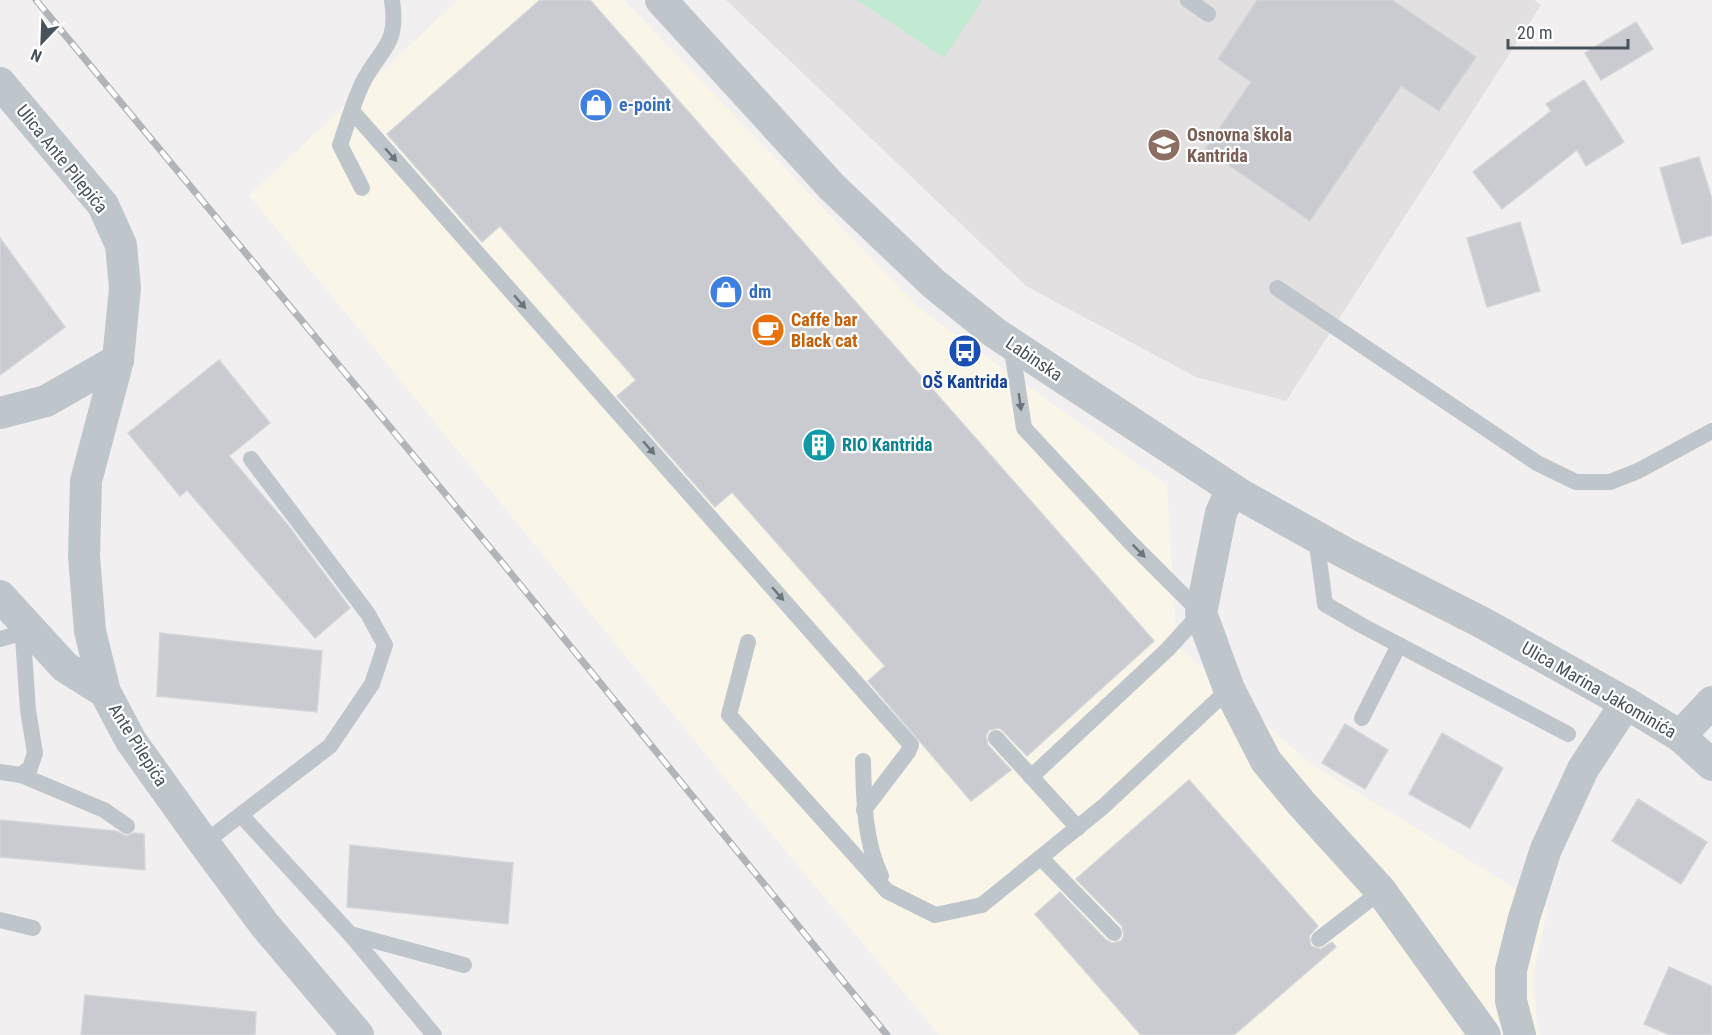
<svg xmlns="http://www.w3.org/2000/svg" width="1712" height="1035" font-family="'Roboto Condensed',sans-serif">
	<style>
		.commercial { fill: #faf5e9 }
		.education { fill: #e2e0e0 }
		.green { fill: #c1ead1 }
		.building { fill: #c9cbd1; stroke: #d3d5d9; stroke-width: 1.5 }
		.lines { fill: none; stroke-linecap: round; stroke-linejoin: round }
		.lane { stroke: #bec6cc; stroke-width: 16 }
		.street { stroke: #bec6cc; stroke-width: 32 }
		.rail-casing { stroke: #b1b4b8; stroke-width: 7 }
		.rail { stroke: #fff; stroke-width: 4.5; stroke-dasharray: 14; stroke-linecap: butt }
		.oneway { fill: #6b757c }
		.labels { text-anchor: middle; stroke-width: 4.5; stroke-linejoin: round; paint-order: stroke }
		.shop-label { font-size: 18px; font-weight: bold; fill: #366cbe; stroke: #fff; text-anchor: start }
		.education-label { font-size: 18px; font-weight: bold; fill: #785e54; stroke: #fff; text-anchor: start }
		.street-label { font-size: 18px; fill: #48525a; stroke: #fff }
		.food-label { font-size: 18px; font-weight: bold; fill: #c56008; stroke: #fff; text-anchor: start }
		.transit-label { font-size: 18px; font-weight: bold; fill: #164399; stroke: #fff }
		.culture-label { font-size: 18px; font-weight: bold; fill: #0d838f; stroke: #fff; text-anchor: start }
	</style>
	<rect width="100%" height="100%" fill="#f1efef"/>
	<path class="commercial" d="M 458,0 L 624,0 L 919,308 L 1167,485 L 1177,645 L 1311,764 L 1548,908 L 1533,977 L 1537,1025 L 1540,1035 L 939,1035 L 734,789 L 249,195 Z"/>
	<path class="education" d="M 726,0 L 1534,0 L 1541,5 L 1286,401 L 1196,377 L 1026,286 Z"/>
	<path class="green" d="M 857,0 L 983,0 L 944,58 Z"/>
	<g class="building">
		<path d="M 540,0 L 590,0 L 1154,641 L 1027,756 L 1003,731 L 999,728 L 989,730 L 986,735 L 988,745 L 1011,770 L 971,801 L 868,681 L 885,666 L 732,492 L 715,507 L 617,396 L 636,380 L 500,226 L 482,242 L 387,134 Z"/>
		<path d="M 1257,0 L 1392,0 L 1476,57 L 1439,111 L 1401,86 L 1310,221 L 1205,149 L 1251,82 L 1218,59 Z"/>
		<path d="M 1636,22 L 1653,49 L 1601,80 L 1585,53 Z"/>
		<path d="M 1584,80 L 1624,142 L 1586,166 L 1577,150 L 1502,209 L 1473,172 L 1551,111 L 1546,104 Z"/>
		<path d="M 1699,157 L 1712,199 L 1712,235 L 1682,244 L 1660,168 Z"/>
		<path d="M 1520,222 L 1540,291 L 1487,307 L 1467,238 Z"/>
		<path d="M 0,238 L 65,327 L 0,375 Z"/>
		<path d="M 219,360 L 270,423 L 229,456 L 287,524 L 350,608 L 315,638 L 187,490 L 180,496 L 128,433 Z"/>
		<path d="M 160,633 L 322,651 L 317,712 L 157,696 Z"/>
		<path d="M 1345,724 L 1388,750 L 1365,789 L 1322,763 Z"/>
		<path d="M 1442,733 L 1503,768 L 1470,828 L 1409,794 Z"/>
		<path d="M 1189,780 L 1318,926 L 1309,936 L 1311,946 L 1321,949 L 1332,942 L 1336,947 L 1234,1035 L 1141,1035 L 1035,914 L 1060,892 L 1106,940 L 1112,943 L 1121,941 L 1124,935 L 1122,926 L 1076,879 Z"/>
		<path d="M 1638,799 L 1707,842 L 1681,884 L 1612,841 Z"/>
		<path d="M 0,820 L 116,831 L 126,836 L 134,833 L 144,834 L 145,870 L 0,857 Z"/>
		<path d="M 350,845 L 513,863 L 508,924 L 347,907 Z"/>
		<path d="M 1669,967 L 1712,986 L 1712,1035 L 1670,1035 L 1644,1024 Z"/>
		<path d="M 85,995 L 256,1012 L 255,1035 L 81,1035 Z"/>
	</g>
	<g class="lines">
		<g class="lane">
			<path d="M 1188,0 L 1208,14"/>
			<path d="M 352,111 L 911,745 L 908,752 L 864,810"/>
			<path d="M 362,188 L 340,145 C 347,125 353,103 362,84 C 380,47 399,48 392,0"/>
			<path d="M 1277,288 L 1537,463 L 1576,482 L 1610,482 L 1638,471 L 1712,431"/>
			<path d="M 1011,344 L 1024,428 L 1130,542 L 1201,613 L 1167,650 L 1031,777"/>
			<path d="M 1316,537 L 1325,604 L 1361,625 L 1568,734"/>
			<path d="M 0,639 L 21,633"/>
			<path d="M 748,642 L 729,715 L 887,891 L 935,915 L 982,905 L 1104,806 L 1229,689"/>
			<path d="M 1362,718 L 1399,645"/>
			<path d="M 996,738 L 1078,828"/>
			<path d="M 863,761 C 864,800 864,840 881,876"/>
			<path d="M 0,772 L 21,775 L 30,768 L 35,753 L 28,710 L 22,623"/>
			<path d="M 21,775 L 104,810 L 127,826"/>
			<path d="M 241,815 L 350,934 L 434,1035"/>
			<path d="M 204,843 L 330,746 L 372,684 L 385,645 L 368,614 L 251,459"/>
			<path d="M 1041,858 L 1114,933"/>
			<path d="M 0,920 L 33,928"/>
			<path d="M 350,934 L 464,965"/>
			<path d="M 1319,939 L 1381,891"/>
		</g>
		<g class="street">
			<path d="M 661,0 L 832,187 L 934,284 L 995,333 L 1243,496 L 1347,554 L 1481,622 L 1626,703 L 1680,736 L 1712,765"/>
			<path d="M 0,83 L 103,205 L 121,245 L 125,288 L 118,360 L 46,401 L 0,413"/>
			<path d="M 118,360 L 86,481 L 84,556 L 90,631 L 105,692 L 131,741 L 204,843 L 264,924 L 358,1035"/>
			<path d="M 1232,489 L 1221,513 L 1201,613 L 1229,689 L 1266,761 L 1301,803 L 1381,891 L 1485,1035"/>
			<path d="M 0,596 L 65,667 L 105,692"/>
			<path d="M 1680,736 L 1712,702"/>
			<path d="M 1520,1035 L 1511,1001 L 1511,970 L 1524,918 L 1546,849 L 1583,769 L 1626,703"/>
		</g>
		<defs>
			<path id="rail" d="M 36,0 L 505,566 L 887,1035"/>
		</defs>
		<use href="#rail" class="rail-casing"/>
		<use href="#rail" class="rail"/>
	</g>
	<defs><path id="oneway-solid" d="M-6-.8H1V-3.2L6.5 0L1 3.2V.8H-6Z" transform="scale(1.5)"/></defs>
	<g class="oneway">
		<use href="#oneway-solid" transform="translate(391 155) rotate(49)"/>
		<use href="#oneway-solid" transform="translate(520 302) rotate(49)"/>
		<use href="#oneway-solid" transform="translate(1020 402) rotate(82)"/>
		<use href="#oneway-solid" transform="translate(649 448) rotate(49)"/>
		<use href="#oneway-solid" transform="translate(1139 551) rotate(45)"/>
		<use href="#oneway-solid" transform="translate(778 594) rotate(49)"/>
	</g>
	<defs>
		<symbol id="shop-disc" viewBox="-11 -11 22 22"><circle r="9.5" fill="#3f7fe0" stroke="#fff"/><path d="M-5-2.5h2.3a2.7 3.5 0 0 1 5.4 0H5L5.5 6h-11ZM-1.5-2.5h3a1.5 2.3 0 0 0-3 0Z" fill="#fff"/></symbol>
		<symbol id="school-disc" viewBox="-11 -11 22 22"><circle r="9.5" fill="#8d6e63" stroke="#fff"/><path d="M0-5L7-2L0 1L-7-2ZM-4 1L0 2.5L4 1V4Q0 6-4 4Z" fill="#fff"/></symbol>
		<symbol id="cafe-disc" viewBox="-11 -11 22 22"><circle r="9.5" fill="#e8710a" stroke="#fff"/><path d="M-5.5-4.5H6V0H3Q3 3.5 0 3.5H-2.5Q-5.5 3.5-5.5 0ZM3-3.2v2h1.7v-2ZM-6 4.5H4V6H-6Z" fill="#fff"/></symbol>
		<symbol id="bus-disc" viewBox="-11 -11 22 22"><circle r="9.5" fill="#1a4fb4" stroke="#fff"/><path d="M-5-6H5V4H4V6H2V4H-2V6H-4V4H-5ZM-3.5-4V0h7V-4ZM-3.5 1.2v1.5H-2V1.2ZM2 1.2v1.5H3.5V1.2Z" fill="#fff"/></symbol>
		<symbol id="building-disc" viewBox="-11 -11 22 22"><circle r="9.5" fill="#0f9aa8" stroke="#fff"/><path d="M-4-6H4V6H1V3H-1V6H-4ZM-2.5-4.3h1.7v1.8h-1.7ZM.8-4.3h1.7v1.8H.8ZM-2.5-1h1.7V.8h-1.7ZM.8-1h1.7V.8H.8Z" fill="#fff"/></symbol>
	</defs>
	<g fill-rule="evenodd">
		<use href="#shop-disc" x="577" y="86" width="38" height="38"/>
		<use href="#school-disc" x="1145" y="126" width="38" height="38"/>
		<use href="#shop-disc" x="707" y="273" width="38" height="38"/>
		<use href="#cafe-disc" x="749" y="311" width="38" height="38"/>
		<use href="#bus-disc" x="946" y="332" width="38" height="38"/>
		<use href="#building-disc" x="800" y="426" width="38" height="38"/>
	</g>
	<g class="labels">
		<g class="shop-label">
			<text x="619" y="111">e-point</text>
			<text x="749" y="298">dm</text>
		</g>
		<g class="education-label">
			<text x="1187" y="141">Osnovna škola<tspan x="1187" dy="21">Kantrida</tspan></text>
		</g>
		<g class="street-label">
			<text transform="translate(62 159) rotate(51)" y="6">Ulica Ante Pilepića</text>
			<text transform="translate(1034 359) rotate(34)" y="6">Labinska</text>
			<text transform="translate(1599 690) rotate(30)" y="6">Ulica Marina Jakominića</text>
			<text transform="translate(138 745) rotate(58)" y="6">Ante Pilepića</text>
		</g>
		<g class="food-label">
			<text x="791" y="326">Caffe bar<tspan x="791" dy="21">Black cat</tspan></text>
		</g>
		<g class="transit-label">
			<text x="965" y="388">OŠ Kantrida</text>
		</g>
		<g class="culture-label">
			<text x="842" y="451">RIO Kantrida</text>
		</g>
	</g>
	<g transform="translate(42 42) rotate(203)" stroke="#ffffff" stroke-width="4.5" paint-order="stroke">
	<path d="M0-4.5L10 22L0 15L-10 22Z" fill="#48525a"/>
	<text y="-9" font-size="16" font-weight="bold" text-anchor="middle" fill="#48525a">N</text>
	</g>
	<path d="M1508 39v9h120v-9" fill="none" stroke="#48525a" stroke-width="3"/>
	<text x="1517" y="39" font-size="18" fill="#48525a" stroke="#ffffff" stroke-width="4.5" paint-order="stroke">20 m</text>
</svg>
